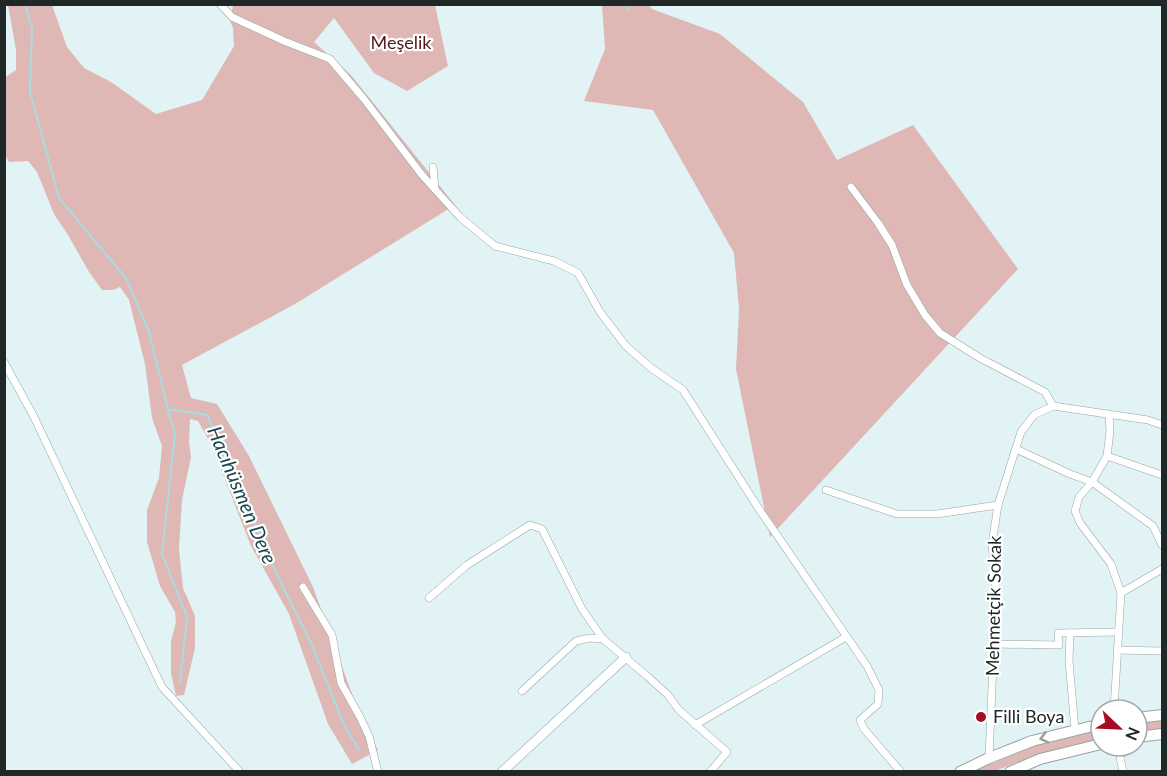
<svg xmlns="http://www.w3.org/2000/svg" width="1167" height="776" font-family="Lato,sans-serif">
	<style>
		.green { fill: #dfb8b6 }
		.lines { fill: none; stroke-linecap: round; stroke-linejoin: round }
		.stream { stroke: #a6dce2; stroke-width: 2 }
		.minor-casing { stroke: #95a6a8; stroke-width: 8 }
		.tertiary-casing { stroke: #95a6a8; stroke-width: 10 }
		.primary-casing { stroke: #95a6a8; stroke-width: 12 }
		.minor { stroke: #fff; stroke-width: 7 }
		.tertiary { stroke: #fff; stroke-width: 9 }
		.primary { stroke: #fff; stroke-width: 10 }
		.oneway { stroke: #9b9e9e }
		.poi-dot { fill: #a50c23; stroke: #fff; stroke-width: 2 }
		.labels { text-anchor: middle; stroke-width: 4.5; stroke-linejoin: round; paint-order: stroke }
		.park-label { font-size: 18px; fill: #531a1b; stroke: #fff }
		.street-label { font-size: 18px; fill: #202727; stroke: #fff }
		.poi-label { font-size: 18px; fill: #202727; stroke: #fff; text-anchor: start }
		.water-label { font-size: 20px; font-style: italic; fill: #16474c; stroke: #fff }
	</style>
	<rect width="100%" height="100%" fill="#e1f3f5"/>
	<g class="green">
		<path d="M 8,5 L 52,5 L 67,47 L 84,68 L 111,82 L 156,114 L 202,100 L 234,46 L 233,28 L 230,21 L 233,5 L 435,5 L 448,66 L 407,91 L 374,73 L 334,18 L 314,42 L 351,75 L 455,205 L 295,304 L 182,365 L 191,398 L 217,404 L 249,456 L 313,587 L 359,713 L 378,750 L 352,764 L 328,724 L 289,614 L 251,546 L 212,446 L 198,421 L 190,419 L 189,443 L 191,457 L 182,500 L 179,549 L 183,588 L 195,616 L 195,648 L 184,695 L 176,696 L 171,673 L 171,641 L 176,622 L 175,612 L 160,586 L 147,542 L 147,510 L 159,478 L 162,446 L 152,418 L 145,364 L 129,300 L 120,287 L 113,290 L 102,290 L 89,272 L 68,235 L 54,214 L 37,172 L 28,161 L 9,162 L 5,155 L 4,76 L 7,76 L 16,70 L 16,50 Z"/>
		<path d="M 602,5 L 649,5 L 652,9 L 720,34 L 803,102 L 837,160 L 913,125 L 1018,269 L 770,537 L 736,369 L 739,309 L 734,253 L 653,110 L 584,101 L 605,49 Z"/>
		<path d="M 1162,720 L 1162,730 L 1137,734 L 1137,723 Z"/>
		<path d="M 1099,730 L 1101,739 L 1033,756 L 995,771 L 971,772 L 1044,742 Z"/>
	</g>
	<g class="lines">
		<g class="stream">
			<path d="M 25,4 L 32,28 L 30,92 L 59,198 L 126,278 L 149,332 L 168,409 L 207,415 L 278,577 L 311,643 L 344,725 L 359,750"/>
			<path d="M 625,4 L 628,10"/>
			<path d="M 168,410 L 175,434 L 162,554 L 187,617 L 180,683"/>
		</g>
		<defs>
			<g id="minor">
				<path d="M 220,4 L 232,17 L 284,41 L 330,59 L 364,99 L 422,175 L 460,217 L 495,246 L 554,261 L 578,273 L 600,312 L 626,346 L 651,368 L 683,390 L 759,509 L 867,666 L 879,690 L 878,704 L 860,720 L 864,729 L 901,772"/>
				<path d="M 433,167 L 435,189"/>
				<path d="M 851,187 L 878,223 L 892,245 L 907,285 L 925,315 L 940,333 L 980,358 L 1045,392 L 1053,406"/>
				<path d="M 4,362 L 34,417 L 162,687 L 240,772"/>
				<path d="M 1109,415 L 1110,431 L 1107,456 L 1092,482 L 1079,497 L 1075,511 L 1080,523 L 1111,564 L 1121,593 L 1114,710"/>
				<path d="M 1016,449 L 1070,474 L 1092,482 L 1153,526 L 1162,545"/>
				<path d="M 1107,456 L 1162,475"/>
				<path d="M 826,490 L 897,514 L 937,514 L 998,505"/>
				<path d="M 303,587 L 332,635 L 341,683 L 360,717 L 369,736 L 378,772"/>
				<path d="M 1121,593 L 1162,569"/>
				<path d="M 429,598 L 467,565 L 530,525 L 542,529 L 582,609 L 603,639"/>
				<path d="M 1070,633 L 1069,661 L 1075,730"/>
				<path d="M 993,644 L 1059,645 L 1058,633 L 1118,632"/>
				<path d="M 1117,650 L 1162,651"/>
				<path d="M 522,691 L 576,641 L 590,638 L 603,639 L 647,676 L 668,695 L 679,710 L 727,752 L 710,772"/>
				<path d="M 695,725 L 846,637"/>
				<path d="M 1118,746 L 1123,772"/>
				<path d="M 989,758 L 996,590 L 992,544 L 998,505 L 1021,432 L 1034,415 L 1053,406 L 1148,420 L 1162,425"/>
			</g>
			<path id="tertiary" d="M 502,772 L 626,657"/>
			<g id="primary">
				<path d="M 1137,718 L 1162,715"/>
				<path d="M 1137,737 L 1162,734"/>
				<path d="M 960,772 L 989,758 L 1032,741 L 1101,724"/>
				<path d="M 1010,772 L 1040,759 L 1101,744"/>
			</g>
		</defs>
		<use href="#minor" class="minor-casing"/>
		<use href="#tertiary" class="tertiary-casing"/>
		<use href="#primary" class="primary-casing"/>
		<use href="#minor" class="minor"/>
		<use href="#tertiary" class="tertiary"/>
		<use href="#primary" class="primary"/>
	</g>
	<defs><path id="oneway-chevron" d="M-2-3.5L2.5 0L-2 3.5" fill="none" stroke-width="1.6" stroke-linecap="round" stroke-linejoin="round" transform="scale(1.5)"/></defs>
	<use class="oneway" href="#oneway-chevron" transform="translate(1044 738) rotate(165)"/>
	<circle class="poi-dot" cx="981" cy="717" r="6"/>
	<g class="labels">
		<g class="park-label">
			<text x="401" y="49">Meşelik</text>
		</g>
		<g class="street-label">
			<text transform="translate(994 606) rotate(-89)" y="6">Mehmetçik Sokak</text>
		</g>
		<g class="poi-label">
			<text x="993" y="723">Filli Boya</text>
		</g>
		<g class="water-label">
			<text transform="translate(242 495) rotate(67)" y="7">Hacıhüsmen Dere</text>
		</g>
	</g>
	<rect width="1167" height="776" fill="none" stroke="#202727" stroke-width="12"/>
	<g transform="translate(1119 728) rotate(113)"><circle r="28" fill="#ffffff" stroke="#a6a9a9" stroke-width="1.5"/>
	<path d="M0-4.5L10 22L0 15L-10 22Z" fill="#a50c23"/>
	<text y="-9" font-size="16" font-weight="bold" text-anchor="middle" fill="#202727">N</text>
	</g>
</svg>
